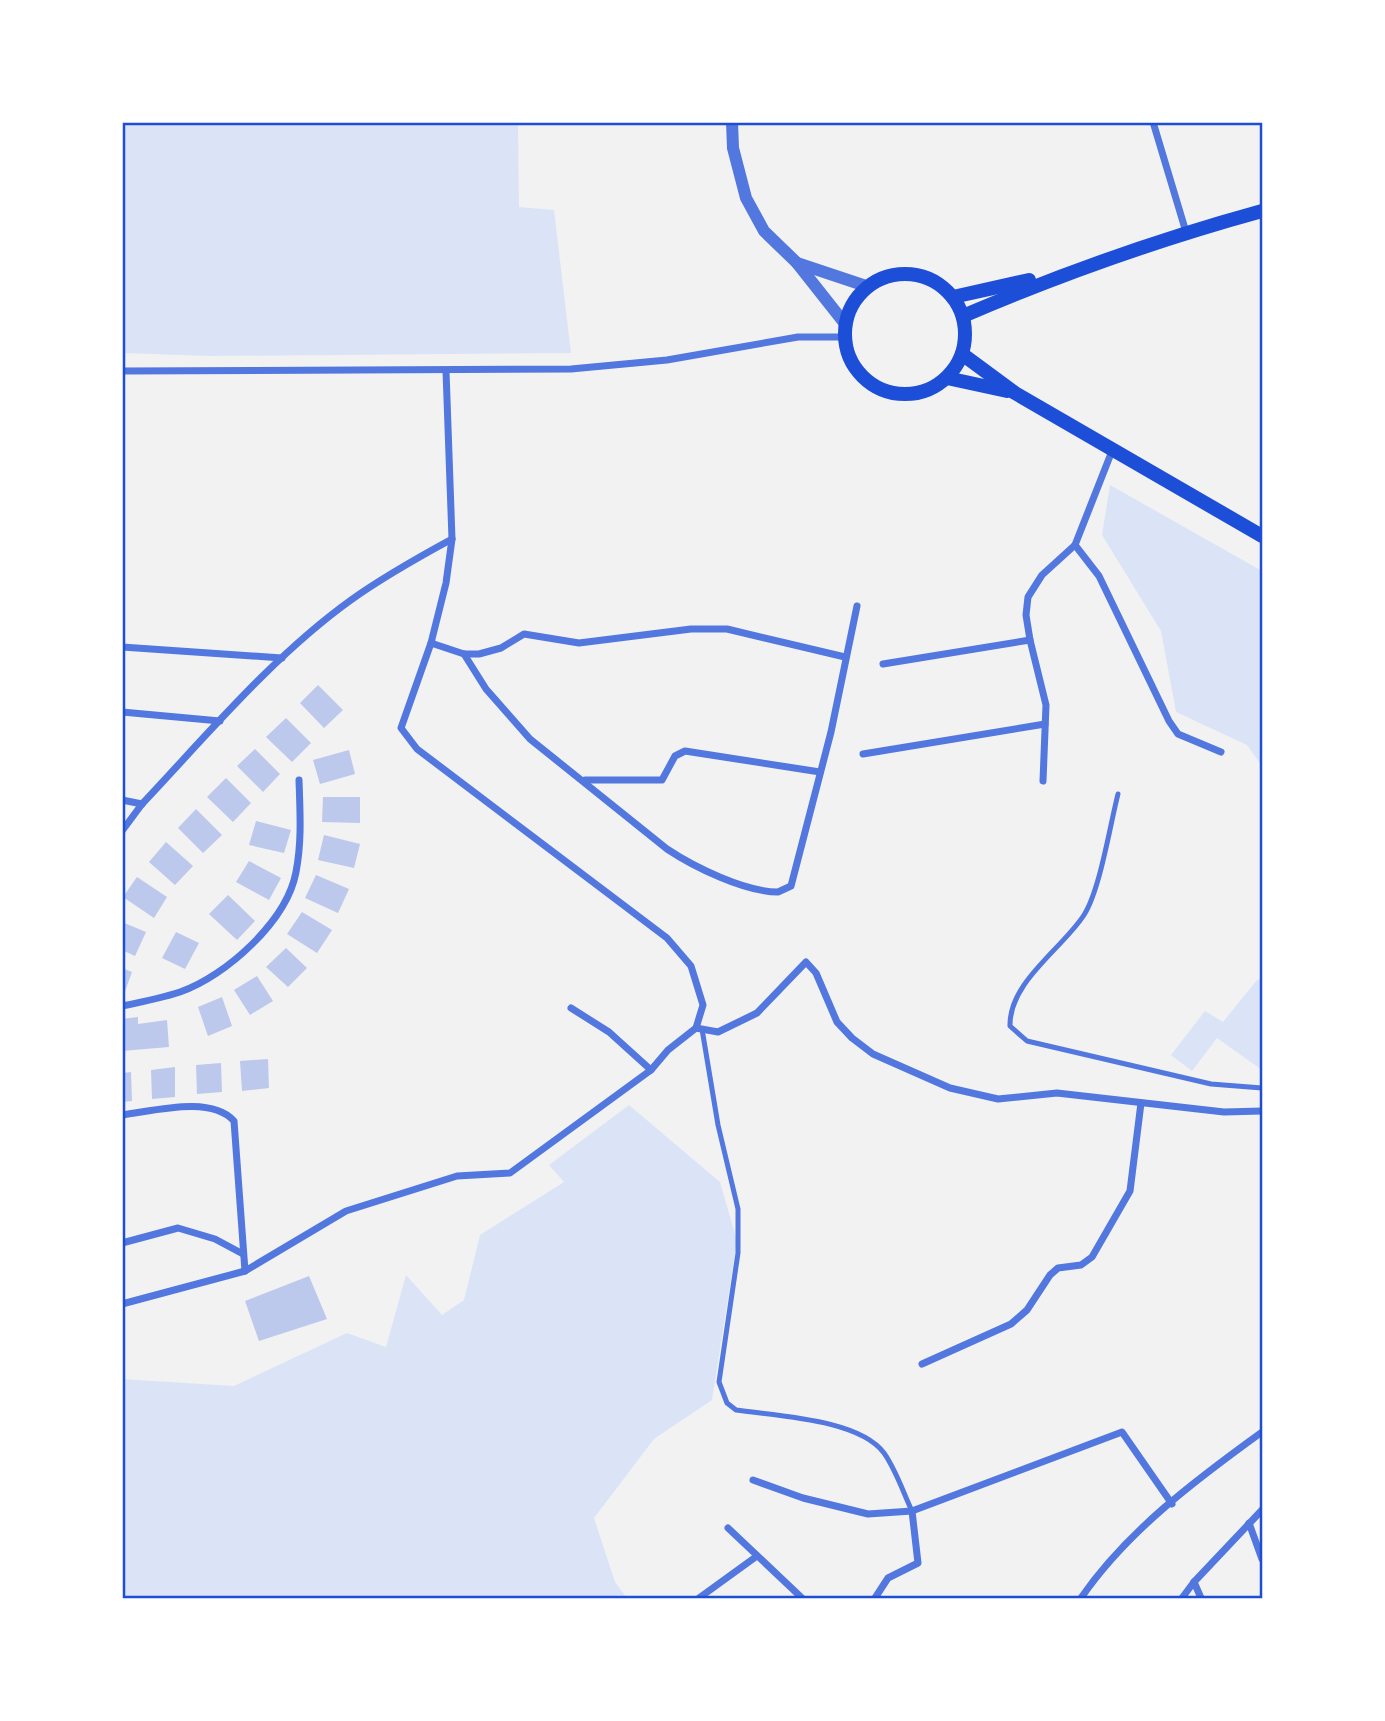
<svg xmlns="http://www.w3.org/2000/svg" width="1385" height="1721" font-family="'Open Sans',sans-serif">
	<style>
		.green { fill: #dbe4f7 }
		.building { fill: #bdc9ec }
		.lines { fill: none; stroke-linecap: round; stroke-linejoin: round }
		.service { stroke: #5277de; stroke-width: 5 }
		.minor { stroke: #5277de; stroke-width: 7 }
		.tertiary { stroke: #5277de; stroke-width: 12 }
		.secondary { stroke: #1d4ed8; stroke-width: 14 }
		.neatline { fill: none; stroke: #1d4ed8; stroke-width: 2.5 }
	</style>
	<rect width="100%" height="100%" fill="#f2f2f2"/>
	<g class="green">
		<path d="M 123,122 L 518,123 L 519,207 L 554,210 L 571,353 L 210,356 L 123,353 Z"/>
		<path d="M 1110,485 L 1262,571 L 1262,766 L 1247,745 L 1176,712 L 1161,631 L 1102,535 Z"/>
		<path d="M 1262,979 L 1262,1070 L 1217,1038 L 1192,1071 L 1171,1055 L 1205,1011 L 1223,1022 L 1257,980 Z"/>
		<path d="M 629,1105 L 720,1182 L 737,1241 L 712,1400 L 654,1439 L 594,1518 L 615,1582 L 627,1598 L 123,1598 L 122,1379 L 234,1386 L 347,1333 L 386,1347 L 406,1275 L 442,1315 L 464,1300 L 480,1235 L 564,1182 L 549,1165 Z"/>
	</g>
	<g class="building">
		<path d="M 318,685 L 343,710 L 324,728 L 300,703 Z"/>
		<path d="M 286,718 L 311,743 L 292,762 L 266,737 Z"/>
		<path d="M 255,749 L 280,774 L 263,792 L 237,766 Z"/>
		<path d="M 349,750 L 355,774 L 320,784 L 313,760 Z"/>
		<path d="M 226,778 L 251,803 L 233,822 L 207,797 Z"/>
		<path d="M 323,797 L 360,797 L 360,823 L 322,822 Z"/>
		<path d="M 196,809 L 222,835 L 203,853 L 178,828 Z"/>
		<path d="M 256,821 L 291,830 L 284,853 L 249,845 Z"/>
		<path d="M 324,835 L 360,844 L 354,868 L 318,860 Z"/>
		<path d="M 166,842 L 193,866 L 175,885 L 149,862 Z"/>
		<path d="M 249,861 L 281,878 L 269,900 L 236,882 Z"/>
		<path d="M 316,875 L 349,889 L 338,913 L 305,898 Z"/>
		<path d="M 137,877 L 167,897 L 154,918 L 123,897 Z"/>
		<path d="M 228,895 L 255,921 L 237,940 L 209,914 Z"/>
		<path d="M 302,912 L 332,930 L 317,953 L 287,934 Z"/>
		<path d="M 122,922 L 146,932 L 135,956 L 122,950 Z"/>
		<path d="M 176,932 L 199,943 L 185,969 L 162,958 Z"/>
		<path d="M 286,948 L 307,968 L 288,987 L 266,967 Z"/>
		<path d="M 122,968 L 132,972 L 123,997 L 122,997 Z"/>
		<path d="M 257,976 L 273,1001 L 250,1015 L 234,990 Z"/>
		<path d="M 222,997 L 232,1026 L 208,1036 L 198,1007 Z"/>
		<path d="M 138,1017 L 138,1024 L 167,1020 L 169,1047 L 122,1051 L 122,1019 Z"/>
		<path d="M 268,1059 L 269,1088 L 242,1091 L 240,1061 Z"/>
		<path d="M 221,1063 L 222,1092 L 197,1094 L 196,1065 Z"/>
		<path d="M 175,1067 L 175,1097 L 152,1099 L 151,1070 Z"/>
		<path d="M 131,1072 L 132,1101 L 122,1102 L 122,1073 Z"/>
		<path d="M 309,1276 L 327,1319 L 259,1341 L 245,1301 Z"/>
	</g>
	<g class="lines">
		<g class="service">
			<path d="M 1118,794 C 1110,825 1100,890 1084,915 C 1062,949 1009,982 1010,1026 L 1027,1041 L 1211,1084 L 1262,1088"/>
			<path d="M 702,1029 L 718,1125 L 738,1209 L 738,1253 L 719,1382 L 727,1403 L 736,1410 C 776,1416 859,1419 884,1453 C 896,1470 903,1492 912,1511"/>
		</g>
		<g class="minor">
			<path d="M 1153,122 L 1186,232"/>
			<path d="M 122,371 L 571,369 L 667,360 L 798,337 L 845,337"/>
			<path d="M 1075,545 L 1099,576 L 1169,721 L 1178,734 L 1221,752"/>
			<path d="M 431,643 L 464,654 L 479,654 L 501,648 L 524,634 L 579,643 L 691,629 L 727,629 L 845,657"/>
			<path d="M 122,647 L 282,658"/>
			<path d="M 464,654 L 486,689 L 530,739 L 667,849 C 694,867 745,892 778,892 L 791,886 L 831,732 L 857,606"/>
			<path d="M 883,664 L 1030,640"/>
			<path d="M 122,712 L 220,721"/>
			<path d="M 863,754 L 1045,724"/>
			<path d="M 585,780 L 662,780 L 675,756 L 685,751 L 820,772"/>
			<path d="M 1043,781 L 1046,705 L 1030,640 L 1026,615 L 1028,597 L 1042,575 L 1075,545 L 1112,451"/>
			<path d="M 122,800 L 142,804"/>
			<path d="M 122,831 L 142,804 C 208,734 273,656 351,600 C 383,577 417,558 452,539"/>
			<path d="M 122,1006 C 142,1002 162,998 180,992 C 226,976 287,921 296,872 C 302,841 300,811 299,780"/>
			<path d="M 571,1008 L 609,1032 L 651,1070"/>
			<path d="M 696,1028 L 718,1032 L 757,1013 L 806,962 L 816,973 L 837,1022 L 852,1038 L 873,1054 L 950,1088 L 998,1099 L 1057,1093 L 1224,1112 L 1262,1111"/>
			<path d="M 122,1115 C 154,1111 211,1095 234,1121 L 245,1271"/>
			<path d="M 122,1243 L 178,1228 L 215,1239 L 243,1254"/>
			<path d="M 122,1304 L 245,1271 L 346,1211 L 457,1176 L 510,1173 L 651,1070 L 668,1050 L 696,1028 L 703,1005 L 691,966 L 667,938 L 417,749 L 401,728 L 431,643 L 446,583 L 452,539 L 446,371"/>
			<path d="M 922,1364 L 1011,1324 L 1027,1310 L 1050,1275 L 1058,1268 L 1081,1265 L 1092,1257 L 1130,1191 L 1141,1103"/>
			<path d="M 753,1480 L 803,1498 L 868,1514 L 912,1511 L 1122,1432 L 1172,1504"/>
			<path d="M 1249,1523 L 1262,1559"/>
			<path d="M 728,1528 L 802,1598"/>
			<path d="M 1194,1582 L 1201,1598"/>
			<path d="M 699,1598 L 757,1556"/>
			<path d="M 875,1598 L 888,1578 L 918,1563 L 912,1511"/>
			<path d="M 1081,1598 C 1127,1531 1197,1479 1262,1432"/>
			<path d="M 1182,1598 L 1194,1582 L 1262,1510"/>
		</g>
		<g class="tertiary">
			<path d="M 732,122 L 733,148 L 746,198 L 764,231 L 797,263 L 846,325"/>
			<path d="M 797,263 L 869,287"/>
		</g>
		<g class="secondary">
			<circle cx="905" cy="334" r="60"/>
			<path d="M 953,297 L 1029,280"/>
			<path d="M 963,316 C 1061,274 1160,239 1262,211"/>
			<path d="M 962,354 L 1015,393 L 1262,536"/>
			<path d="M 947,378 L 1007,391"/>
		</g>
	</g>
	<rect width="1385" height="1721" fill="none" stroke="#ffffff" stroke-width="248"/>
	<rect x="124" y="124" width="1137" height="1473" class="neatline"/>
</svg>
